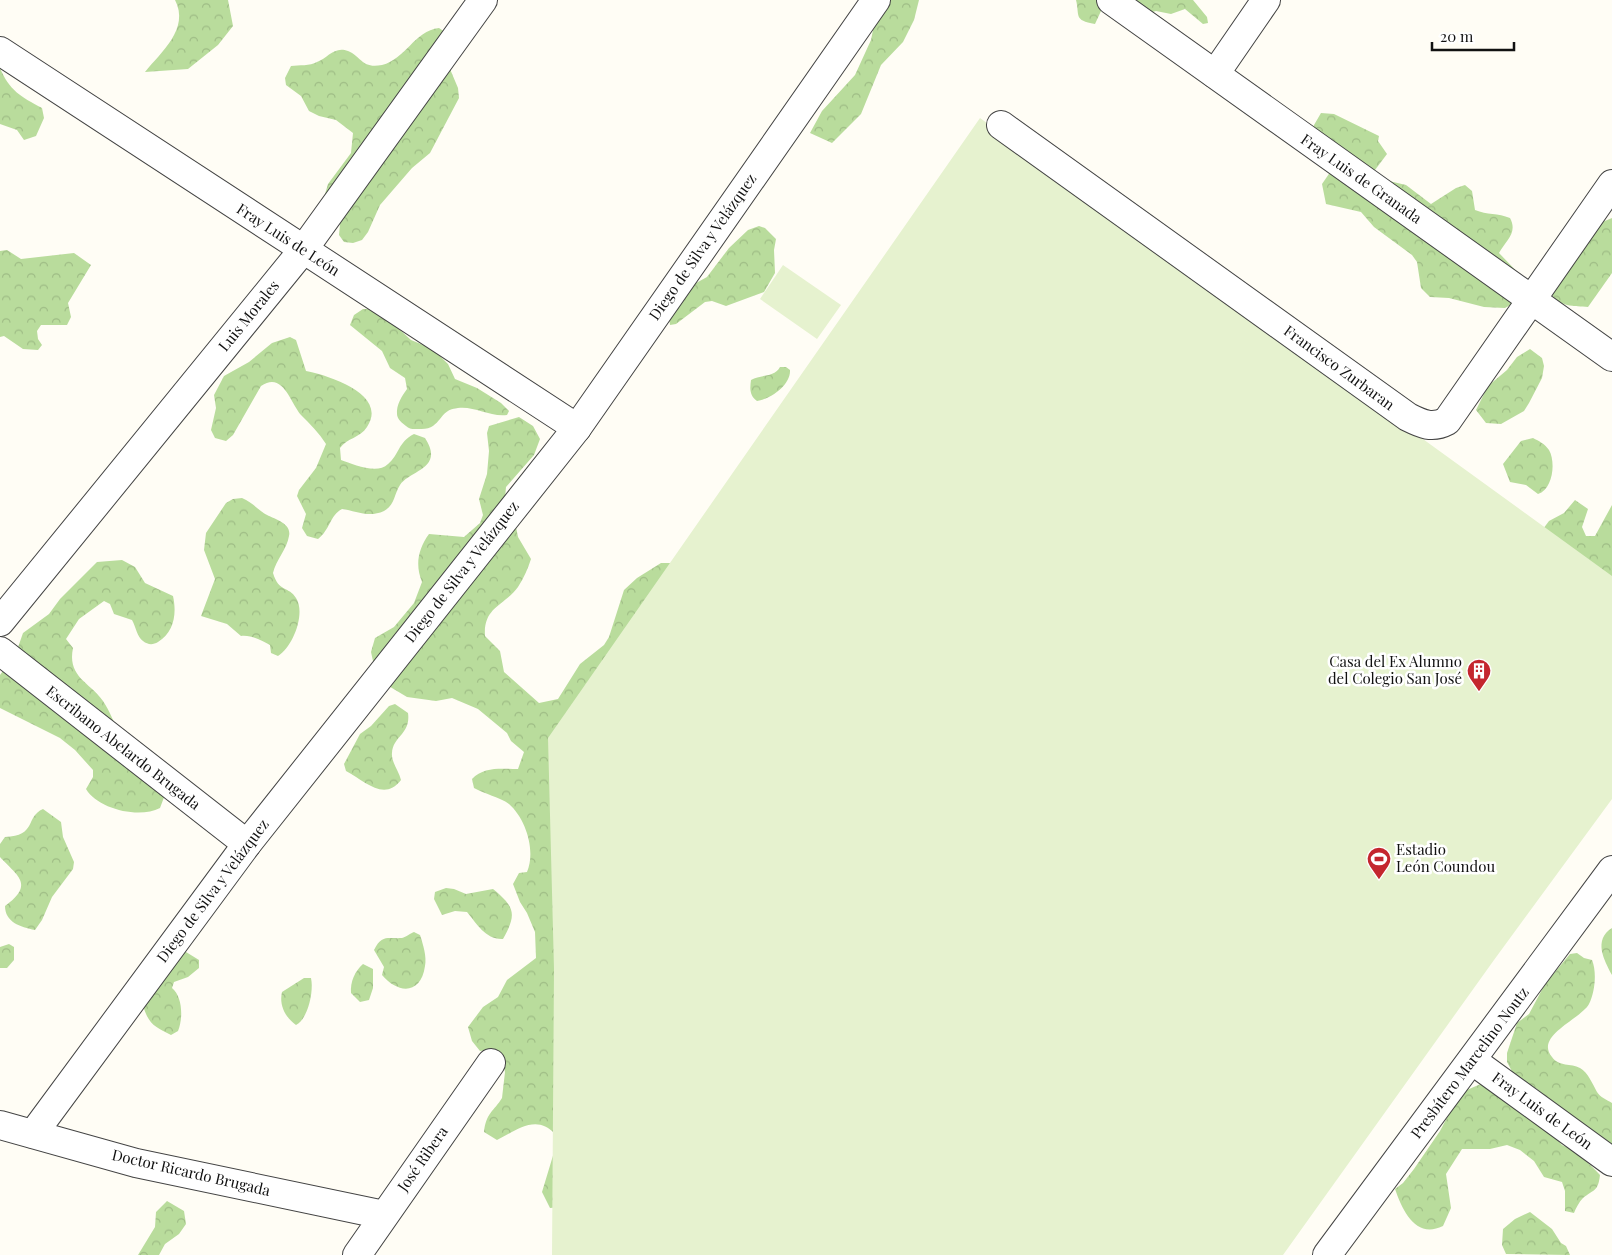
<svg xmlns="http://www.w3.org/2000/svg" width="1612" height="1255" font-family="'Playfair Display',serif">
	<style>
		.forest { fill: url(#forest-crowns) }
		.pitch { fill: #e6f2cf }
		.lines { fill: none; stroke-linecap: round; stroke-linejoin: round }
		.minor-casing { stroke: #444; stroke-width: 30 }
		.minor { stroke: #fff; stroke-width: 28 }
		.labels { text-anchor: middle; stroke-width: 5; stroke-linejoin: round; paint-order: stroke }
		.street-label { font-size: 15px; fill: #111; stroke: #fff }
		.poi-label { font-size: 15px; fill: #111; stroke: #fff; text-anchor: end }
	</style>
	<defs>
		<pattern id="forest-crowns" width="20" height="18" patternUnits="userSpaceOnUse" patternTransform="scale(1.25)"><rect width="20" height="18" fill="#b9dc9c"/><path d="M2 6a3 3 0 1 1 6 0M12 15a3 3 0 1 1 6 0" fill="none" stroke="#9ebc85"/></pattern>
	</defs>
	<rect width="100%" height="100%" fill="#fffdf5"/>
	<g class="forest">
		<path d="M 175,0 L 228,0 L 233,26 L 218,45 L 188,69 L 145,72 C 161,52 190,29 175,0 Z"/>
		<path d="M 891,0 L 919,0 L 914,20 L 903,42 L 881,65 L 861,114 L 832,143 L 810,133 L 822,111 L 855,75 L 871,40 L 874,25 Z"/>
		<path d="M 1076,0 L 1101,0 L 1101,11 L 1095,24 C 1073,20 1080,16 1076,0 Z"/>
		<path d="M 1127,0 L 1193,0 L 1207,17 L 1208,23 L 1203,24 L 1185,9 L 1171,14 L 1156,11 L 1135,17 Z"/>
		<path d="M 439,28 L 457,40 L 450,69 L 458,88 L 459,98 L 430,153 L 412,168 L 380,205 L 368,232 L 362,240 L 353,243 L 344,242 L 339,235 L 340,224 L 322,204 L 328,184 L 351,153 L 353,133 L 336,120 L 319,116 L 309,111 L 301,96 L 286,85 L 285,78 L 291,66 C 299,65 310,66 317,62 C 328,58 334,46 348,51 C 362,57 362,69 382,65 C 406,59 414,31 439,28 Z"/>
		<path d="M 0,68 C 9,90 21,97 42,108 L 44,118 L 36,136 L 24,140 L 17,130 L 0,124 Z"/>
		<path d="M 1321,113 L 1334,114 L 1379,136 L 1378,141 L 1387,154 L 1375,170 L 1368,176 L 1406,185 L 1431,204 L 1456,188 L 1465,185 L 1472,191 L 1475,210 C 1487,215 1498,213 1510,218 C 1518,233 1506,240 1499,253 L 1525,280 L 1512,304 L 1505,308 L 1484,307 L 1449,298 L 1430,297 L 1421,288 L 1417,262 L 1412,255 L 1374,227 L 1361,212 L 1326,204 L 1322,184 L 1333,168 L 1312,137 L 1314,125 Z"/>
		<path d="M 1612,218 L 1612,273 L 1588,307 C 1575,306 1558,307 1551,293 L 1600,223 Z"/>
		<path d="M 759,226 L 765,228 L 776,239 L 774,250 L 775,273 L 764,292 L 726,306 L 712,301 L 705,302 L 676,324 L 670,325 L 669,317 L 687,288 L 707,277 L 729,248 L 748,230 Z"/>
		<path d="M 7,250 L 21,259 L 74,253 L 91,265 L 68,303 L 71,317 L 67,325 L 41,325 L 37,331 L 38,339 L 42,345 L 38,350 L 23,349 L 4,336 L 0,337 L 0,251 Z"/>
		<path d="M 363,309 L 368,309 L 386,317 L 411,340 L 433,349 L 448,364 L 455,379 L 477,388 L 501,403 L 509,411 L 507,415 C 489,417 475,406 458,408 C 438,409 442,430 420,429 C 414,429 410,430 406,426 C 402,423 397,419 397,414 C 396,405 402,396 407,389 L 405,378 L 390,368 L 382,351 L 350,325 L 354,315 Z"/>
		<path d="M 290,337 L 296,340 L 306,371 C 327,375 389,394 367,427 C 360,438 347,438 340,448 L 341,460 C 353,464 377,475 388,464 C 399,455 398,442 414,434 L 425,438 C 445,469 410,470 400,485 C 394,494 395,505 384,511 C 369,518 356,511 342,509 C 330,515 330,530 318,539 L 307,536 L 302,528 L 306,514 L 297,496 L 299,490 L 316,468 L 326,444 C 319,433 310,424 301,415 C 290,402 283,371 261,386 L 233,435 L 226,441 L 215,438 L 211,430 L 216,408 L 214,395 L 224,376 L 249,362 L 272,343 Z"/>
		<path d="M 1530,349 L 1542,358 L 1544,366 L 1542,378 L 1529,403 L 1524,411 L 1501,424 L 1486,423 L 1476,410 L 1488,386 L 1507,370 L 1517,357 Z"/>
		<path d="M 780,367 L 786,367 L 790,370 C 791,385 771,399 757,401 C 749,395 750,388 751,380 C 761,374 774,378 780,367 Z"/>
		<path d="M 519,417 L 533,426 L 540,439 L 534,455 L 506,487 L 504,509 L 514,517 L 518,537 L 531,559 C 528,568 524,578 518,587 C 504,606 483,607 485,636 L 500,651 L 504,672 L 539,703 L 558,699 L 580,664 L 604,645 L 609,637 L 624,590 L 637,578 L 661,563 L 681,563 L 562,1207 L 550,1208 L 542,1192 L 555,1149 L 555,1134 C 536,1113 516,1131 497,1140 L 484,1132 C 486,1113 494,1111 502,1098 L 505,1072 L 501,1055 L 488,1050 L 480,1051 L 472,1041 L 468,1027 L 483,1007 L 498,997 L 507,980 L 536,958 L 535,932 L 527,913 L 520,902 L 513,884 L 519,873 L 527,872 C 536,851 526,819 509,804 C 500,797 484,794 474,788 L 472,779 C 484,766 502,769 518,769 L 524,752 L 511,741 L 507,733 L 478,709 L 452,698 L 436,701 L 407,697 L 377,679 L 371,652 L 375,638 L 394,627 L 414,603 L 422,582 C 415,565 418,549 429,534 L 464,537 L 480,523 L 483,515 L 479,499 L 487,474 L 489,451 L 487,433 L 489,426 Z"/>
		<path d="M 1533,438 C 1539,441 1545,444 1549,450 C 1556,462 1553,489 1538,494 L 1526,485 L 1510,482 L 1503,464 L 1521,441 Z"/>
		<path d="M 242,498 C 252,502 257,509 265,514 C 274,519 292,523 289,536 C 287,549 276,560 273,573 C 279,593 289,586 296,598 C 306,613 293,647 278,656 L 271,653 L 270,645 C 260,640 252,635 241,636 L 227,624 L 201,616 L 215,579 L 204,550 L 206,533 L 226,503 L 233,499 Z"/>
		<path d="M 1575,500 L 1588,509 L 1582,527 L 1586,536 L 1595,536 L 1612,505 L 1612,619 L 1537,537 L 1549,521 L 1564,513 Z"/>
		<path d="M 122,560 L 135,567 L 145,583 L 173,596 C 177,614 174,632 158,642 C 153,645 148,645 143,641 C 137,637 136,627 132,620 L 114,614 L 110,604 L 104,601 L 79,619 L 66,639 L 73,648 C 67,677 90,682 103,701 C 110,711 114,724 121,735 C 134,755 151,773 166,792 L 160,808 C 139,819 98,809 86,789 L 93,777 L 93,770 L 75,750 L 60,738 L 0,708 L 0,675 L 16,653 L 23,633 L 49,614 L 60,599 L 97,562 Z"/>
		<path d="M 395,704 L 408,713 C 411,734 393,736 392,753 C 391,762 399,771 401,780 C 384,802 365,781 346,771 L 344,764 L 360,734 L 371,726 L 389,706 Z"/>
		<path d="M 43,809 L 61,822 L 63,837 L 74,862 L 73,869 L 52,897 L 42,920 L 35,930 C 20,927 5,922 5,906 C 36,884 16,875 0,857 L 0,844 L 5,837 C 37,836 25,817 43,809 Z"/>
		<path d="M 446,888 L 454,889 L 466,894 L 493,889 C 515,907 517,914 503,939 C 486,940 477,924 467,912 L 455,911 L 442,915 L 434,899 L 435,892 Z"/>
		<path d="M 1612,928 L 1612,975 C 1604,960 1593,940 1612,928 Z"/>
		<path d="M 414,932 L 420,935 C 423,944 427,957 425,966 C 421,995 398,994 382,975 L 384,967 L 374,950 C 382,934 388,939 402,938 C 406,937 411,933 414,932 Z"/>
		<path d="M 9,944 L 14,947 L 14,960 L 7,968 L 0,968 L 0,947 Z"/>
		<path d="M 186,952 L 199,960 L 199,968 L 188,977 L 174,982 L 172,988 C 183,997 183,1019 178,1031 L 171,1035 C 155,1027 148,1024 143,1005 L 179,953 Z"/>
		<path d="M 1577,953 L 1584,958 L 1592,960 C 1597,972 1595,992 1589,1004 C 1581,1019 1534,1036 1552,1057 C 1559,1067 1571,1063 1580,1068 C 1588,1072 1593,1085 1597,1092 C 1600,1097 1607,1100 1612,1103 L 1612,1154 L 1537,1089 L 1515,1077 L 1507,1062 L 1507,1053 L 1517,1023 L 1529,1014 L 1545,984 L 1570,954 Z"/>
		<path d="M 363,964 L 373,969 L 373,988 L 369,1000 L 360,1002 L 351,993 C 350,982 355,971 363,964 Z"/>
		<path d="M 304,978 L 311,978 C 314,991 308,1019 296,1025 C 285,1017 279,1005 282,992 Z"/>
		<path d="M 1499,1076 L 1562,1145 C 1576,1151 1590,1164 1600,1175 C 1598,1192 1594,1189 1583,1198 C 1579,1202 1576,1208 1574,1213 L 1565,1211 L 1565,1191 L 1562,1182 L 1544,1177 L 1534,1161 L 1520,1150 L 1507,1145 L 1490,1149 L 1462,1149 L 1446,1174 L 1451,1208 L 1443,1226 C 1416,1239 1403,1212 1395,1189 L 1403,1183 L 1414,1169 L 1440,1131 L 1460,1093 Z"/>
		<path d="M 167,1201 L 184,1211 L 186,1224 L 179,1234 L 165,1244 L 159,1255 L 138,1255 L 155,1227 L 156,1212 Z"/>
		<path d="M 1530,1212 L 1552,1229 L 1561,1243 L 1566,1246 L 1570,1255 L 1506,1254 L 1502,1245 L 1503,1229 L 1515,1219 Z"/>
	</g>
	<g class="pitch">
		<path d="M 980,118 L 1612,576 L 1612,799 L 1494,960 L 1283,1255 L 552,1255 L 554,969 L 548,738 Z"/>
		<path d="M 783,265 L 841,305 L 817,339 L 760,299 Z"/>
	</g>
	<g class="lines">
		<defs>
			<g id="minor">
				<path d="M 1111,0 L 1612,357"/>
				<path d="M 0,51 L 577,428"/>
				<path d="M 1215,74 L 1266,0"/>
				<path d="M 1001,125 L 1408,417 C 1422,424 1432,429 1447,421 L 1612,184"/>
				<path d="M 0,622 L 303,250 L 483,0"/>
				<path d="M 0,651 L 247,844"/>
				<path d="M 1473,1061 L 1612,1162"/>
				<path d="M 0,1125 L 136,1163 L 384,1215"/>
				<path d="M 33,1134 L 247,844 L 577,428 L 876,0"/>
				<path d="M 357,1255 L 491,1063"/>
				<path d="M 1327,1255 L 1612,870"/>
			</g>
		</defs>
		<use href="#minor" class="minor-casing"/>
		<use href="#minor" class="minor"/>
	</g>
	<defs>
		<symbol id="building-pin" viewBox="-11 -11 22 30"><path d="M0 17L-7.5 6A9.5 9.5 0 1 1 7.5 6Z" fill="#c4262e" stroke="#fff"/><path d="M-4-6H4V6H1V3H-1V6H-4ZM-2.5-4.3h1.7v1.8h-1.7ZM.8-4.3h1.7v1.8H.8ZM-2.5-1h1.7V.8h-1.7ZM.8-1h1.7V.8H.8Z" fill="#fff"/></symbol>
		<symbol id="stadium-pin" viewBox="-11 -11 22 30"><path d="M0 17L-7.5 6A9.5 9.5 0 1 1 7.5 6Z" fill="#c4262e" stroke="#fff"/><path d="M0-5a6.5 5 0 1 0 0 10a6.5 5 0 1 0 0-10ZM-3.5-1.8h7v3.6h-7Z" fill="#fff"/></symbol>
	</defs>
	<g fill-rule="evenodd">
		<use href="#building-pin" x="1465" y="657" width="28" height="38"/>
		<use href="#stadium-pin" x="1365" y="845" width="28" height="38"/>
	</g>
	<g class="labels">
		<g class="street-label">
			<text transform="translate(1361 179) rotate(35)" y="5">Fray Luis de Granada</text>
			<text transform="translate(288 240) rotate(33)" y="5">Fray Luis de León</text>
			<text transform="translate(703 247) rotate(-55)" y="5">Diego de Silva y Velázquez</text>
			<text transform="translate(249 316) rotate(-51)" y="5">Luis Morales</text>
			<text transform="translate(1339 368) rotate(36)" y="5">Francisco Zurbaran</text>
			<text transform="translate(462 572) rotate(-52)" y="5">Diego de Silva y Velázquez</text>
			<text transform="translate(123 748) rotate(38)" y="5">Escribano Abelardo Brugada</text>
			<text transform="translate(213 891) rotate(-53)" y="5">Diego de Silva y Velázquez</text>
			<text transform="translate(1470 1063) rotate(-53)" y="5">Presbítero Marcelino Noutz</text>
			<text transform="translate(1542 1111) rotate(36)" y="5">Fray Luis de León</text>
			<text transform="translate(423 1159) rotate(-55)" y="5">José Ribera</text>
			<text transform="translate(191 1173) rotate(13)" y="5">Doctor Ricardo Brugada</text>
		</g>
		<g class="poi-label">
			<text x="1462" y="667">Casa del Ex Alumno<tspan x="1462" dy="17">del Colegio San José</tspan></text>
			<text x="1396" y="855" text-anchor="start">Estadio<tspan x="1396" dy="17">León Coundou</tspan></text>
		</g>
	</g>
	<path d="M1432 42v8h82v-8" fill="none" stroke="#111111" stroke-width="2.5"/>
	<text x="1440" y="42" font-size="15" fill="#111111" stroke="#ffffff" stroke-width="4" paint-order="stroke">20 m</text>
</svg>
